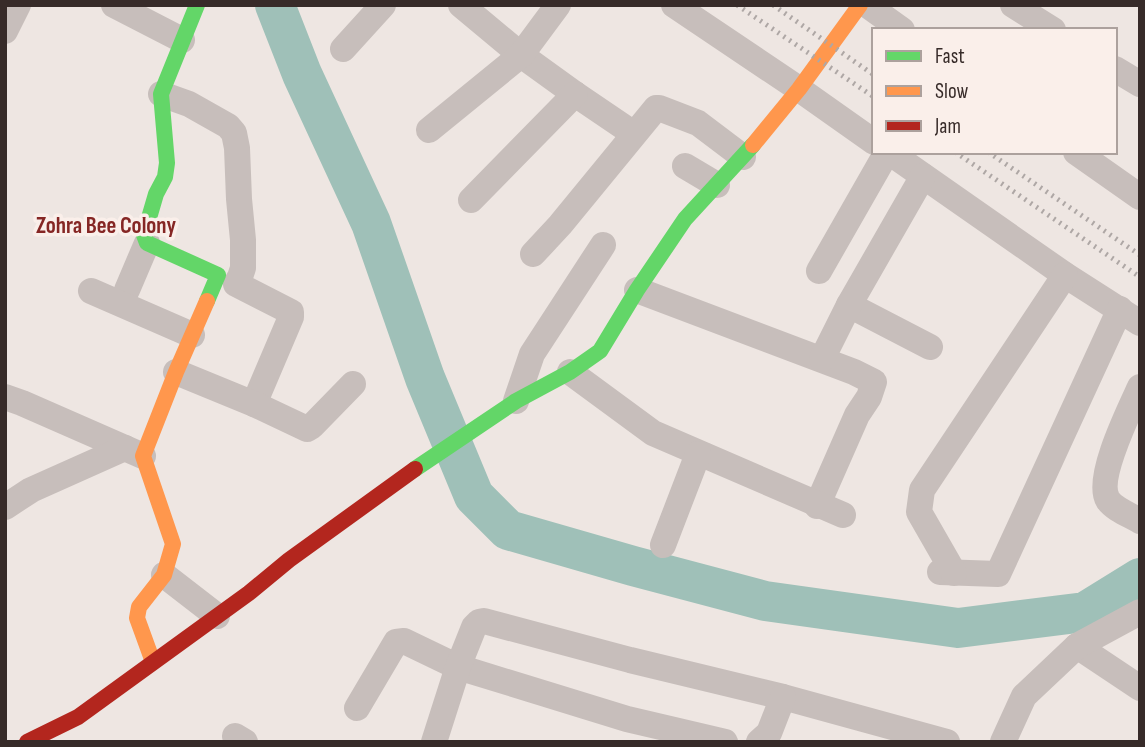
<svg xmlns="http://www.w3.org/2000/svg" width="1145" height="747" font-family="'Sofia Sans Condensed',sans-serif">
	<style>
		.lines { fill: none; stroke-linecap: round; stroke-linejoin: round }
		.river { stroke: #9fc0b8; stroke-width: 40 }
		.street { stroke: #c7bebb; stroke-width: 26 }
		.fast { stroke: #63d668; stroke-width: 16 }
		.slow { stroke: #ff974d; stroke-width: 16 }
		.jam { stroke: #b3261e; stroke-width: 16 }
		.rail { stroke: #aea7a5; stroke-width: 5; stroke-dasharray: 2 5; stroke-linecap: butt }
		.labels { text-anchor: middle; stroke-width: 7; stroke-linejoin: round; paint-order: stroke }
		.neighbourhood-label { font-size: 23px; font-weight: bold; fill: #852624; stroke: #faefea }
	</style>
	<rect width="100%" height="100%" fill="#eee6e2"/>
	<g class="lines">
		<path class="river" d="M 275,5 L 302,74 L 371,223 L 425,378 L 474,496 L 508,530 L 633,566 L 765,601 L 958,628 L 1085,612 L 1140,578"/>
		<g class="street">
			<path d="M 114,5 L 182,40"/>
			<path d="M 461,5 L 521,55 L 575,94 L 634,134"/>
			<path d="M 674,5 L 799,89 L 874,142"/>
			<path d="M 867,5 L 902,30"/>
			<path d="M 1013,5 L 1053,30"/>
			<path d="M 5,31 L 18,5"/>
			<path d="M 343,49 L 383,5"/>
			<path d="M 1115,69 L 1140,84"/>
			<path d="M 161,94 L 189,104 L 228,126 L 234,133 L 237,148 L 239,199 L 243,240 L 243,268 L 240,277 L 236,284 L 291,312 L 291,317 L 254,404"/>
			<path d="M 429,130 L 521,55 L 558,5"/>
			<path d="M 889,152 L 1065,275 L 1140,323"/>
			<path d="M 1076,152 L 1140,197"/>
			<path d="M 685,166 L 717,185"/>
			<path d="M 471,200 L 575,94"/>
			<path d="M 533,254 L 560,225 L 656,108 L 659,108 L 698,123 L 743,157"/>
			<path d="M 819,271 L 887,152"/>
			<path d="M 127,290 L 147,243"/>
			<path d="M 637,290 L 854,372 L 874,382 L 869,397 L 857,415 L 817,506"/>
			<path d="M 91,291 L 192,335"/>
			<path d="M 849,305 L 930,347"/>
			<path d="M 822,359 L 849,305 L 923,176"/>
			<path d="M 176,372 L 254,404 L 307,429 L 312,426 L 353,384"/>
			<path d="M 570,372 L 653,433 L 843,515"/>
			<path d="M 1140,387 C 1130,409 1095,479 1108,500 C 1114,509 1130,515 1140,521"/>
			<path d="M 5,397 L 22,403 L 143,456"/>
			<path d="M 516,401 L 532,354 L 603,245"/>
			<path d="M 5,507 L 31,490 L 125,448"/>
			<path d="M 663,545 L 698,454"/>
			<path d="M 940,572 L 998,574 L 1120,309"/>
			<path d="M 954,573 L 919,512 L 922,490 L 1065,275"/>
			<path d="M 164,575 L 217,616"/>
			<path d="M 1077,646 L 1140,688"/>
			<path d="M 357,708 L 396,642 L 404,641 L 458,667 L 627,719 L 725,742"/>
			<path d="M 235,736 L 245,742"/>
			<path d="M 434,742 L 458,667 L 474,627 L 479,622 L 484,621 L 630,660 L 783,697 L 947,742"/>
			<path d="M 759,742 L 769,733 L 783,697"/>
			<path d="M 1003,742 L 1024,696 L 1077,646 L 1140,612"/>
		</g>
		<g class="fast">
			<path d="M 197,5 L 161,94 L 167,163 L 165,177 L 156,194 L 144,235 L 147,243 L 218,275 L 207,301"/>
			<path d="M 415,469 L 516,401 L 570,372 L 600,351 L 637,290 L 685,219 L 753,145"/>
		</g>
		<g class="slow">
			<path d="M 753,145 L 799,89 L 860,5"/>
			<path d="M 153,662 L 137,618 L 139,607 L 164,575 L 173,544 L 143,456 L 176,372 L 207,301"/>
		</g>
		<path class="jam" d="M 27,742 L 78,717 L 249,593 L 289,560 L 415,469"/>
		<g class="rail">
			<path d="M 737,5 L 874,97"/>
			<path d="M 773,5 L 874,75"/>
			<path d="M 955,152 L 1140,277"/>
			<path d="M 988,152 L 1140,255"/>
		</g>
	</g>
	<g class="labels">
		<g class="neighbourhood-label">
			<text x="106" y="233">Zohra Bee Colony</text>
		</g>
	</g>
	<rect width="1145" height="747" fill="none" stroke="#372b29" stroke-width="14"/>
	<rect x="872" y="28" width="245" height="126" fill="#faefea" stroke="#aca19d" stroke-width="2"/>
	<rect x="886" y="51" width="35" height="10" fill="#63d668" stroke="#aca19d" stroke-width="2"/>
	<text x="935" y="63" font-size="21" fill="#372b29">Fast</text>
	<rect x="886" y="86" width="35" height="10" fill="#ff974d" stroke="#aca19d" stroke-width="2"/>
	<text x="935" y="98" font-size="21" fill="#372b29">Slow</text>
	<rect x="886" y="121" width="35" height="10" fill="#b3261e" stroke="#aca19d" stroke-width="2"/>
	<text x="935" y="133" font-size="21" fill="#372b29">Jam</text>
</svg>
